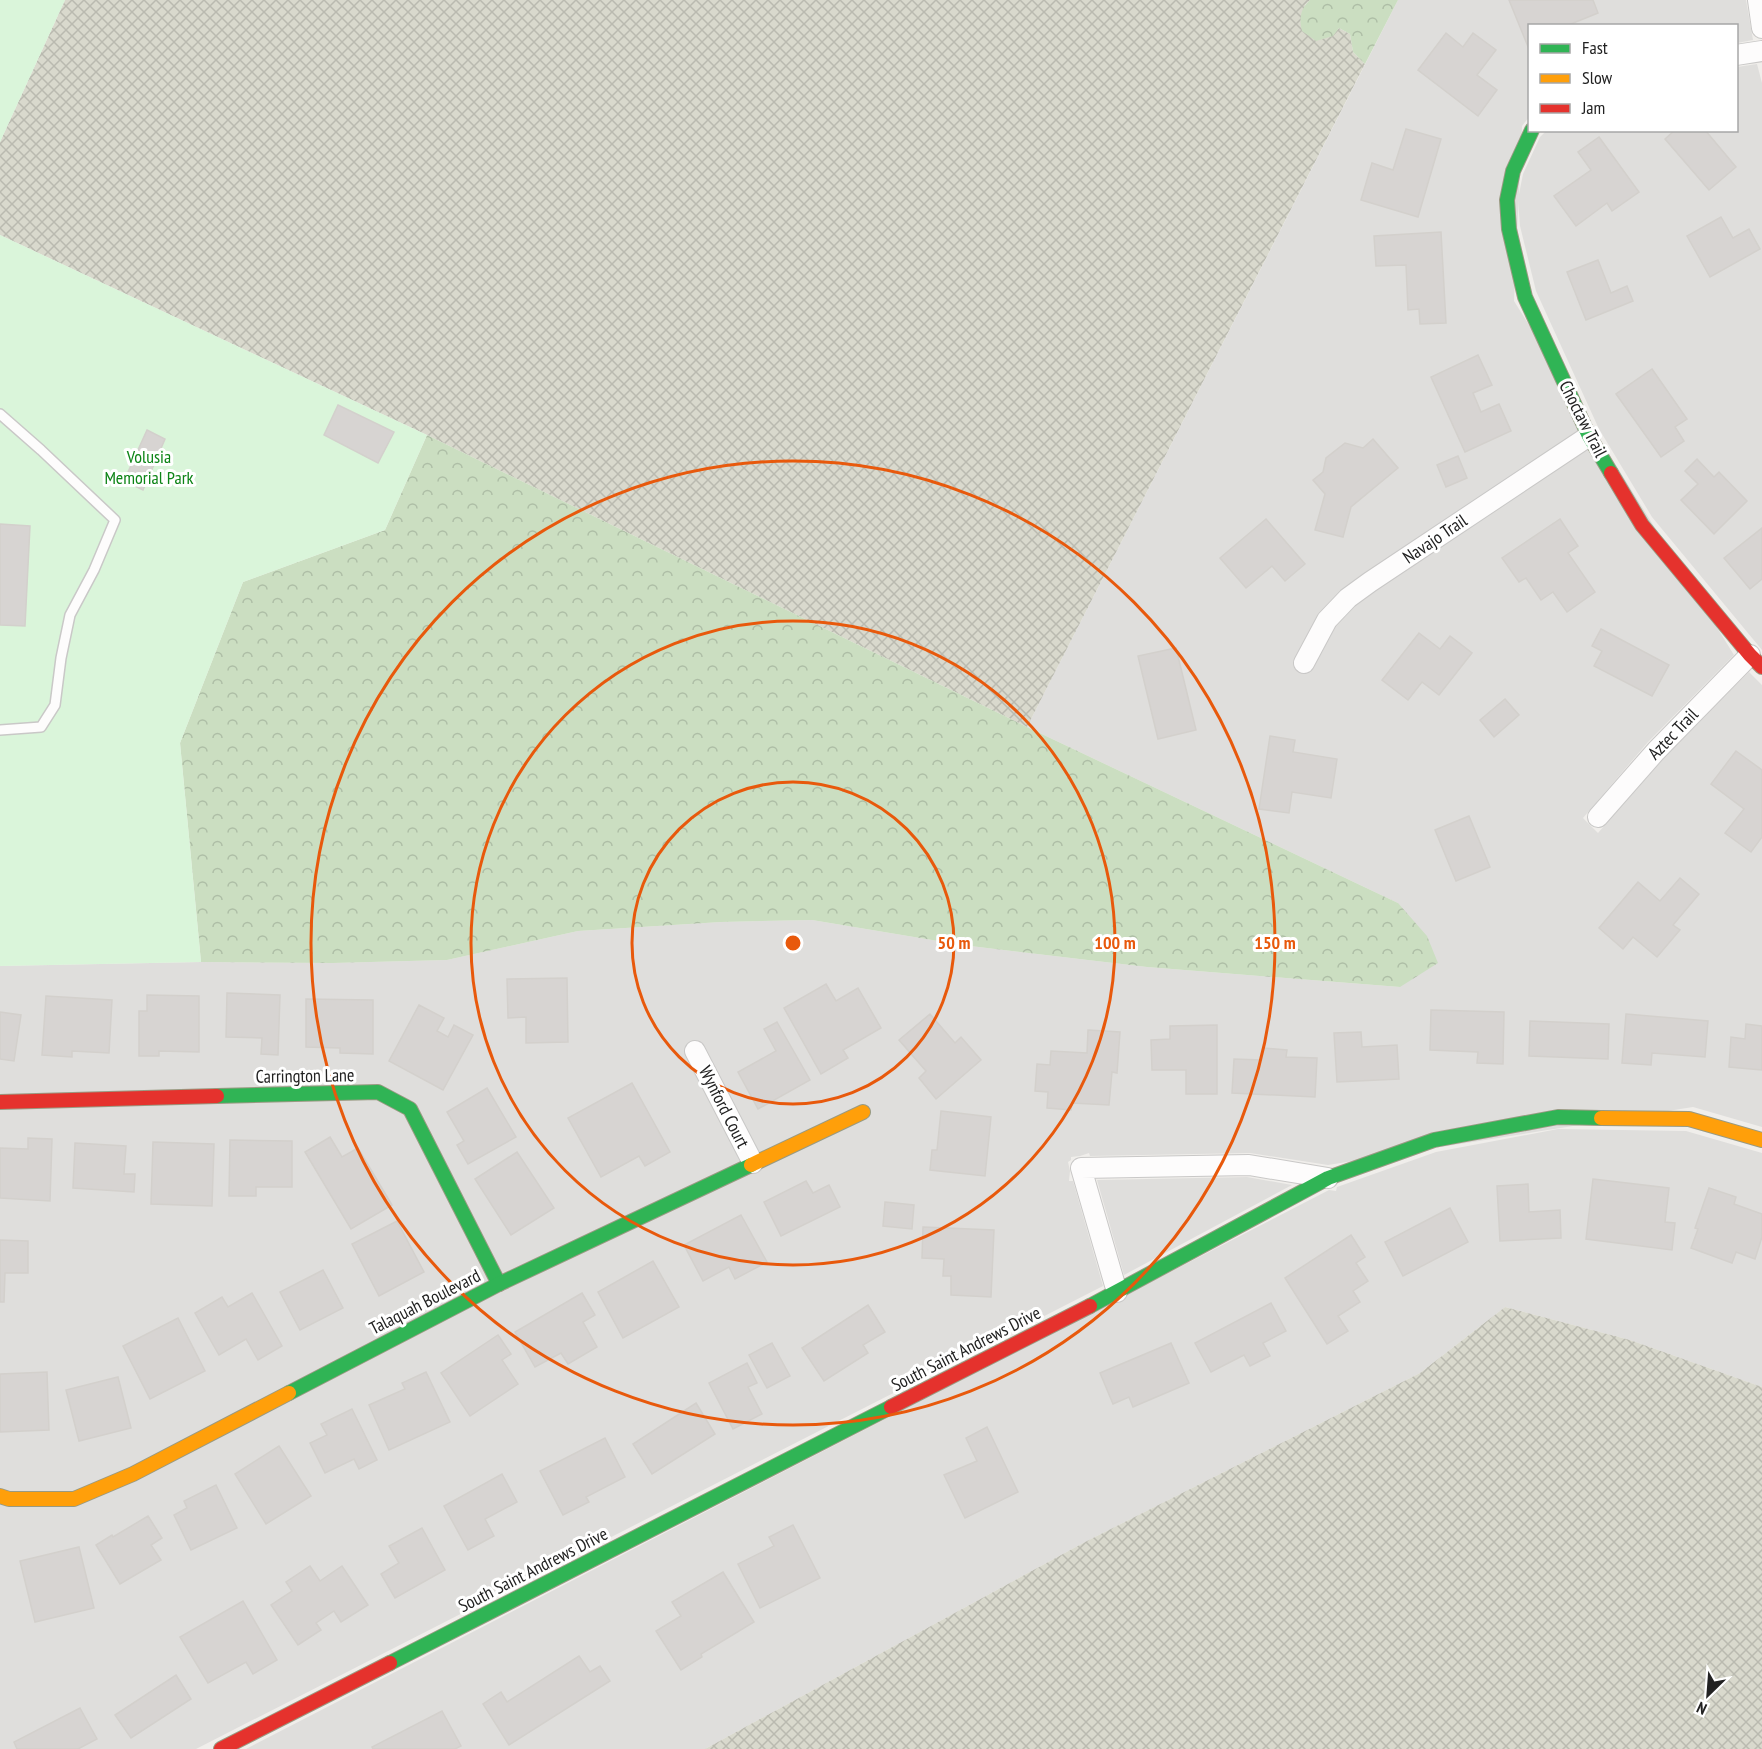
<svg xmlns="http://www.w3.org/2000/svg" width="1762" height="1749" font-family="'PT Sans Narrow',sans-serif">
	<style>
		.residential { fill: #dfdedc }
		.construction { fill: url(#construction-cross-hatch) }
		.forest { fill: url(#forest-crowns) }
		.park { fill: #daf5da }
		.building { fill: #d7d4d2; stroke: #d3d0cc; stroke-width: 1.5 }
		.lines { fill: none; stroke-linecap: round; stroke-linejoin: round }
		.lane-casing { stroke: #c9c8c7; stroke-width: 12 }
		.street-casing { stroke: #c9c8c7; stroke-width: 22 }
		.fast-casing { stroke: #999a82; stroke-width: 16 }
		.slow-casing { stroke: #999a82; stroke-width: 16 }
		.jam-casing { stroke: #999a82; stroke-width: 16 }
		.lane { stroke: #fdfcfc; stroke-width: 9 }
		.street { stroke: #fdfcfc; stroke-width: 20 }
		.fast { stroke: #30b455; stroke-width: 14 }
		.slow { stroke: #ff9f0a; stroke-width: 14 }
		.jam { stroke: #e5322d; stroke-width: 14 }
		.ring { fill: none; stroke: #e8590c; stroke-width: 3 }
		.labels { text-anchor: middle; stroke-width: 6; stroke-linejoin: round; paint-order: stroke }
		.street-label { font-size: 18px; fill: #222; stroke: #fff }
		.park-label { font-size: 18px; fill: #0c8416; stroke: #fff }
		.centre { fill: #e8590c; stroke: #fff; stroke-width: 3 }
		.ring-label { font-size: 18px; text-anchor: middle; font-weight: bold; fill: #e8590c; stroke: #fff; stroke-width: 6; stroke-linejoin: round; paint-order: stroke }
	</style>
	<defs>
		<pattern id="construction-cross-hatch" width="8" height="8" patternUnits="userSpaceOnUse" patternTransform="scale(1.5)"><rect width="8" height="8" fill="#d9d9cd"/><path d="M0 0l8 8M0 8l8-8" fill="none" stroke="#babab0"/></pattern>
		<pattern id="forest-crowns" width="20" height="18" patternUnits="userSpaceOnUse" patternTransform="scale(1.5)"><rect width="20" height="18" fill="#cbdec1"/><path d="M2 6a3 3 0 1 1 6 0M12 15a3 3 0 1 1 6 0" fill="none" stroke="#aebea6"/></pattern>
	</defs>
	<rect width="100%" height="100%" fill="#f0eeeb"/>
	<g class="residential">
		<path d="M 1398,0 L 1746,0 L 1753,40 L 1737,43 L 1736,26 L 1530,26 L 1529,117 L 1522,126 L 1514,301 L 1734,655 L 1648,742 L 1583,818 L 1598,833 L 1663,759 L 1749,672 L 1762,685 L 1762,1127 L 1693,1107 L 1328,1165 L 1250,1153 L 1090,1156 L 1089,1153 L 1080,1156 L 1071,1157 L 1071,1160 L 1068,1162 L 1070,1171 L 1069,1181 L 1073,1181 L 1103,1286 L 196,1749 L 0,1749 L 0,966 L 201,962 L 333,963 L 447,960 L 578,931 L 721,922 L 812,920 L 962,945 L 1147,967 L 1400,987 L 1398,903 L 1027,727 Z"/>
		<path d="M 1757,64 L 1762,83 L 1762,650 L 1652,517 L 1599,429 L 1536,291 L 1520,226 L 1518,199 L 1523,174 L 1540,137 L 1547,130 L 1736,130 L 1737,67 Z"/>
		<path d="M 1558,1129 L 1686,1131 L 1762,1153 L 1762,1387 L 1630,1340 L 1505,1307 L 1420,1373 L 1085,1542 L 705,1749 L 246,1749 L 1329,1190 L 1336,1191 L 1337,1187 L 1436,1152 Z"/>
		<path d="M 1247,1177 L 1292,1185 L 1124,1275 L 1097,1180 Z"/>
	</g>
	<g class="construction">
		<path d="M 65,0 L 1310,0 L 1305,5 L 1332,36 L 1339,28 L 1350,34 L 1353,52 L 1365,64 L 1027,727 L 427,435 L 0,235 L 0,142 Z"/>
		<path d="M 1505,1307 L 1630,1340 L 1762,1387 L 1762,1749 L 705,1749 L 1085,1542 L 1420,1373 Z"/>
	</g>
	<g class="forest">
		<path d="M 1310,0 L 1398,0 L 1365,64 L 1353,52 L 1350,34 L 1339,28 L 1333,36 L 1316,41 L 1302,31 C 1299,19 1300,9 1310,0 Z"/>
		<path d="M 427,435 L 1027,727 L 1398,903 L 1427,936 L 1438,963 L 1400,987 L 1147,967 L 962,945 L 812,920 L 721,922 L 578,931 L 447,960 L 333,963 L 201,962 L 180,743 L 243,582 L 385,530 Z"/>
	</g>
	<g class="park">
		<path d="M 0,0 L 65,0 L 0,142 Z"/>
		<path d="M 0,235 L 427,435 L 385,530 L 243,582 L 180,743 L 201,962 L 0,966 Z"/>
	</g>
	<g class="building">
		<path d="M 1509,0 L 1593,0 L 1598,13 L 1566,26 L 1530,26 L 1529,49 Z"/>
		<path d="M 1446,33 L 1463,47 L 1473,33 L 1496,50 L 1477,75 L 1497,90 L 1478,116 L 1418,70 Z"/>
		<path d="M 1406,129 L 1441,139 L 1418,217 L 1361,200 L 1372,163 L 1393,170 Z"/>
		<path d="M 1675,130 L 1705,130 L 1736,167 L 1709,190 L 1665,139 Z"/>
		<path d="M 1599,137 L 1639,192 L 1612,211 L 1607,203 L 1576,226 L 1554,196 L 1591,170 L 1578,152 Z"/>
		<path d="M 1721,217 L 1733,238 L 1749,229 L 1760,249 L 1710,277 L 1687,236 Z"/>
		<path d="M 1441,232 L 1446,323 L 1420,324 L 1419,309 L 1408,310 L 1406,265 L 1376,266 L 1374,236 Z"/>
		<path d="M 1598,260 L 1611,293 L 1627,286 L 1633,301 L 1586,320 L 1567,272 Z"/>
		<path d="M 1478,355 L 1492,385 L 1473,393 L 1481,412 L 1499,404 L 1511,431 L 1465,452 L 1431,377 Z"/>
		<path d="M 1652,369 L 1687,419 L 1675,427 L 1684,441 L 1661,457 L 1616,394 Z"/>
		<path d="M 338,405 L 394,432 L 378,463 L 324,435 Z"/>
		<path d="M 147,430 L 165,439 L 143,490 L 124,481 Z"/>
		<path d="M 1373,439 L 1398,468 L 1351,507 L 1343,537 L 1315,530 L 1325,494 L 1313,480 L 1323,472 L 1326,458 L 1345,443 L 1363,448 Z"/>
		<path d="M 1458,456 L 1467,478 L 1446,487 L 1437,465 Z"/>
		<path d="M 1697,459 L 1714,477 L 1719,472 L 1747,501 L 1714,534 L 1681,500 L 1698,484 L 1685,471 Z"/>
		<path d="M 1266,519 L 1305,564 L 1285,581 L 1272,566 L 1246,588 L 1220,558 Z"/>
		<path d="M 1560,519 L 1578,546 L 1568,553 L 1595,592 L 1567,612 L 1553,592 L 1541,600 L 1526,578 L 1519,582 L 1502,558 Z"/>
		<path d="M 0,524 L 30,526 L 25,626 L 0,625 Z"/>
		<path d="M 1762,528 L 1762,579 L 1750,589 L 1724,558 Z"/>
		<path d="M 1601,629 L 1669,665 L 1652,696 L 1594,666 L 1602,651 L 1592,646 Z"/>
		<path d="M 1419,633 L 1440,649 L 1450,636 L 1472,653 L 1439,695 L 1422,682 L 1408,700 L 1382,680 Z"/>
		<path d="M 1176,648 L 1196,730 L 1158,739 L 1138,656 Z"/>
		<path d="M 1505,699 L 1519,715 L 1494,737 L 1480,720 Z"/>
		<path d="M 1270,736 L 1295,740 L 1293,752 L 1337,759 L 1331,798 L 1292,792 L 1289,813 L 1259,809 Z"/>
		<path d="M 1736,751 L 1762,770 L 1762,837 L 1751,852 L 1725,833 L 1744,809 L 1711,784 Z"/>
		<path d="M 1469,816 L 1490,867 L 1456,881 L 1435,830 Z"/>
		<path d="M 1680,878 L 1699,894 L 1673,925 L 1680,930 L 1657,957 L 1633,937 L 1623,949 L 1599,928 L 1638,882 L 1660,901 Z"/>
		<path d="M 567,978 L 568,1042 L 526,1043 L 526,1017 L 508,1018 L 507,979 Z"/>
		<path d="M 826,984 L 836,1001 L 858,988 L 881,1028 L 843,1050 L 848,1058 L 821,1074 L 784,1008 Z"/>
		<path d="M 227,993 L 280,995 L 278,1055 L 261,1054 L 262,1038 L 226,1037 Z"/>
		<path d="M 147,995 L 199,996 L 199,1052 L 159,1051 L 159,1056 L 139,1056 L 139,1011 L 147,1011 Z"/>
		<path d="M 46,996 L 112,1000 L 109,1053 L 72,1051 L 72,1057 L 42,1055 Z"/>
		<path d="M 306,999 L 373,1000 L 373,1054 L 340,1053 L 340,1048 L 306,1047 Z"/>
		<path d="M 419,1005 L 444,1018 L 437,1031 L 448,1037 L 454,1025 L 473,1035 L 443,1090 L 389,1061 Z"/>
		<path d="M 1431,1010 L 1504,1012 L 1503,1064 L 1477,1063 L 1478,1052 L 1430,1050 Z"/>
		<path d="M 0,1012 L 21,1015 L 14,1061 L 0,1059 Z"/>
		<path d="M 930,1014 L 955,1043 L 961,1037 L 981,1060 L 936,1099 L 919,1078 L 926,1071 L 899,1040 Z"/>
		<path d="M 1626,1014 L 1708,1021 L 1705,1057 L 1652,1053 L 1651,1065 L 1622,1063 Z"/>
		<path d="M 1530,1021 L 1609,1024 L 1608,1059 L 1529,1056 Z"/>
		<path d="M 777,1022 L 810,1080 L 758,1109 L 738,1072 L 776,1051 L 764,1029 Z"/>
		<path d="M 1746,1024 L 1762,1026 L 1762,1070 L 1729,1067 L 1731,1037 L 1745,1039 Z"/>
		<path d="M 1217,1025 L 1217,1094 L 1186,1094 L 1186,1070 L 1152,1070 L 1151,1040 L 1170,1039 L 1170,1026 Z"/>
		<path d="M 1088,1030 L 1120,1032 L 1117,1073 L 1112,1072 L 1109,1105 L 1072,1103 L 1071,1110 L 1047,1108 L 1048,1092 L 1035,1091 L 1037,1064 L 1050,1065 L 1051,1051 L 1087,1053 Z"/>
		<path d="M 1361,1032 L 1362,1047 L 1397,1045 L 1399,1079 L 1337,1082 L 1334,1033 Z"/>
		<path d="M 1263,1048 L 1287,1050 L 1286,1057 L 1317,1058 L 1315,1097 L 1232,1093 L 1234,1059 L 1262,1060 Z"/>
		<path d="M 632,1083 L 670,1152 L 645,1166 L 639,1156 L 601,1177 L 568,1118 Z"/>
		<path d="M 487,1088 L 516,1137 L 468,1164 L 457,1145 L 464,1141 L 447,1112 Z"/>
		<path d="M 941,1111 L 991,1117 L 985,1176 L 930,1170 L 932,1150 L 937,1150 Z"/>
		<path d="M 330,1137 L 342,1157 L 358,1148 L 392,1205 L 351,1229 L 305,1152 Z"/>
		<path d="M 28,1138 L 52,1139 L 50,1201 L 0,1198 L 0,1148 L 28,1149 Z"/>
		<path d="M 230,1140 L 292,1141 L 292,1187 L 256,1187 L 256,1196 L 229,1196 Z"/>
		<path d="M 153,1142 L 214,1144 L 212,1206 L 151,1204 Z"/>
		<path d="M 75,1143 L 126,1146 L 124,1174 L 135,1174 L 134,1192 L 73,1188 Z"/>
		<path d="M 517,1152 L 554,1208 L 511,1235 L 475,1179 Z"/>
		<path d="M 1593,1179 L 1669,1188 L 1665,1222 L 1675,1223 L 1672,1250 L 1586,1239 Z"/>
		<path d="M 806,1181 L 813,1193 L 829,1185 L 840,1207 L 781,1236 L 764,1202 Z"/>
		<path d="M 1528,1184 L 1529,1212 L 1560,1210 L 1561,1238 L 1500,1241 L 1497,1186 Z"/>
		<path d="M 1709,1188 L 1736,1197 L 1734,1204 L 1762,1214 L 1762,1237 L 1755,1259 L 1736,1252 L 1732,1263 L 1691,1248 L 1698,1229 L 1695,1228 Z"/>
		<path d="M 885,1202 L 914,1205 L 912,1229 L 883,1226 Z"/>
		<path d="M 1450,1208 L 1468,1242 L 1403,1276 L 1385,1242 Z"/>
		<path d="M 741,1215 L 767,1262 L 735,1279 L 729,1267 L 703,1281 L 684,1245 Z"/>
		<path d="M 397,1221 L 424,1272 L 379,1296 L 352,1244 Z"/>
		<path d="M 923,1227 L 994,1230 L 991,1297 L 951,1295 L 951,1276 L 943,1276 L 944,1259 L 922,1258 Z"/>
		<path d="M 1351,1235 L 1365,1257 L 1356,1263 L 1368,1281 L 1353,1291 L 1360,1302 L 1338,1316 L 1348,1331 L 1327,1344 L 1285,1278 Z"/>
		<path d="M 0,1240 L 28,1241 L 28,1273 L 5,1273 L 4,1302 L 0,1302 Z"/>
		<path d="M 653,1261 L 679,1307 L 623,1338 L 598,1292 Z"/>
		<path d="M 323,1270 L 343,1308 L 300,1330 L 280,1292 Z"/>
		<path d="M 252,1293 L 282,1346 L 258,1360 L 246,1339 L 219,1355 L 195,1313 L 222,1297 L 228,1307 Z"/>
		<path d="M 582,1293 L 595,1315 L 583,1322 L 597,1347 L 568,1364 L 561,1353 L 535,1367 L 515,1332 Z"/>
		<path d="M 1271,1303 L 1286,1331 L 1263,1343 L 1270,1356 L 1250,1366 L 1244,1355 L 1211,1372 L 1195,1343 Z"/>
		<path d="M 868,1305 L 885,1332 L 863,1345 L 868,1353 L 824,1381 L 802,1348 Z"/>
		<path d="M 178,1318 L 205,1371 L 150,1399 L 123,1346 Z"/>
		<path d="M 498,1335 L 511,1354 L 502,1360 L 518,1384 L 470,1416 L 441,1373 Z"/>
		<path d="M 772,1343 L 790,1376 L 767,1388 L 749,1355 Z"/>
		<path d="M 1171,1343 L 1189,1383 L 1133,1407 L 1129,1397 L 1113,1404 L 1100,1373 Z"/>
		<path d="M 747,1363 L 757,1383 L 748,1387 L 762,1414 L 733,1429 L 709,1383 Z"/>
		<path d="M 47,1372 L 49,1430 L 0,1432 L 0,1374 Z"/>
		<path d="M 426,1372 L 450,1422 L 389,1450 L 369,1405 L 405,1389 L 402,1383 Z"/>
		<path d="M 118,1377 L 131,1428 L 79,1441 L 66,1390 Z"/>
		<path d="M 696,1403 L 715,1434 L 652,1474 L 633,1444 Z"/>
		<path d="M 352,1409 L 377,1460 L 359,1469 L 354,1459 L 325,1473 L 310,1443 L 327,1435 L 321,1424 Z"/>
		<path d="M 987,1427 L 1018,1492 L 965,1518 L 944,1475 L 977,1461 L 966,1438 Z"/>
		<path d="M 605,1438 L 625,1477 L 586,1497 L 589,1502 L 563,1515 L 540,1471 Z"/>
		<path d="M 279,1446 L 311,1496 L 266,1524 L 235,1474 Z"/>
		<path d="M 502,1474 L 517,1502 L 485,1519 L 494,1536 L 468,1550 L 444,1506 Z"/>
		<path d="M 216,1485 L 237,1528 L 191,1550 L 174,1515 L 187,1508 L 184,1501 Z"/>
		<path d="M 148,1516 L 162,1538 L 151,1545 L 161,1560 L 120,1584 L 96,1545 L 112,1535 L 113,1537 Z"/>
		<path d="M 793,1525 L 820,1578 L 760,1608 L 738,1564 L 774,1546 L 769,1537 Z"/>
		<path d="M 422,1528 L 445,1570 L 395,1598 L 381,1574 L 399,1563 L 389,1546 Z"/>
		<path d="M 79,1547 L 94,1608 L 35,1622 L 20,1561 Z"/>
		<path d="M 310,1566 L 320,1581 L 342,1566 L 368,1605 L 341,1622 L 334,1611 L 316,1623 L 321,1630 L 298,1645 L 271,1605 L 292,1591 L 286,1582 Z"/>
		<path d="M 723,1572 L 754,1622 L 701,1654 L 702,1657 L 681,1670 L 656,1631 L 681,1616 L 672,1602 Z"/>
		<path d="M 243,1601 L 277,1660 L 253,1674 L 246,1662 L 208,1683 L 180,1637 Z"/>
		<path d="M 579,1656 L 590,1672 L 600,1666 L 610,1681 L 509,1745 L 483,1704 L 501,1692 L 507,1702 Z"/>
		<path d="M 176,1675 L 191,1699 L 131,1738 L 115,1715 Z"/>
		<path d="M 80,1708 L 97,1739 L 78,1749 L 17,1749 L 14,1742 Z"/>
		<path d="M 442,1711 L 461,1746 L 455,1749 L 373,1749 L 372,1747 Z"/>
	</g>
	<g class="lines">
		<defs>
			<path id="lane" d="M 0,414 L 41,450 L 115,520 L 94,570 L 70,615 L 61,658 L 55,705 L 41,727 L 0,730"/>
			<g id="street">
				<path d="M 1758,0 L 1762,28"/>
				<path d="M 1736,55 L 1762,51"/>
				<path d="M 1304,663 L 1327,620 L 1348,598 L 1370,582 L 1589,436"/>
				<path d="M 1598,817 L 1656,751 L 1750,655"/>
				<path d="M 695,1051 L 753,1163"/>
				<path d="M 1117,1292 L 1081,1168 L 1249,1165 L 1328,1178"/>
			</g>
			<g id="fast">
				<path d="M 1532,130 L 1513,171 L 1507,200 L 1509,229 L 1525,297 L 1589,436 L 1611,473"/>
				<path d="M 217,1096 L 378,1092 L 410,1109 L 499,1284"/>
				<path d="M 1090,1306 L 1328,1178 L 1434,1140 L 1558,1117 L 1601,1118"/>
				<path d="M 289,1393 L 499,1284 L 751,1165"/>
				<path d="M 390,1663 L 891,1407"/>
			</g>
			<g id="slow">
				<path d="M 1601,1118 L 1689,1119 L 1762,1140"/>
				<path d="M 751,1165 L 863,1112"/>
				<path d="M 0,1496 L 9,1499 L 74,1499 L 133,1474 L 289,1393"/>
			</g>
			<g id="jam">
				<path d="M 1611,473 L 1642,525 L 1750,655 L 1762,667"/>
				<path d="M 0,1102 L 217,1096"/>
				<path d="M 891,1407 L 1090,1306"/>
				<path d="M 221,1749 L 390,1663"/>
			</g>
		</defs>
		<use href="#lane" class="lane-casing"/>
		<use href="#street" class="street-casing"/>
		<use href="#fast" class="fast-casing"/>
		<use href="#slow" class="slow-casing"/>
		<use href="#jam" class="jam-casing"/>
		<use href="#lane" class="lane"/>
		<use href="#street" class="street"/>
		<use href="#fast" class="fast"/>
		<use href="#slow" class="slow"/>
		<use href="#jam" class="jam"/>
	</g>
	<g class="ring">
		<circle cx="793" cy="943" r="161"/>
		<circle cx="793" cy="943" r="322"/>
		<circle cx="793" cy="943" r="482"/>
	</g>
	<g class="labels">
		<g class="street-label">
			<text transform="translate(1583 419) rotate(63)" y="6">Choctaw Trail</text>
			<text transform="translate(1435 539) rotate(-34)" y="6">Navajo Trail</text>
			<text transform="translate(1673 734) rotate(-46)" y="6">Aztec Trail</text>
			<text transform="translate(305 1076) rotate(-1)" y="6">Carrington Lane</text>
			<text transform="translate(724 1107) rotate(63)" y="6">Wynford Court</text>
			<text transform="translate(425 1302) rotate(-27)" y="6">Talaquah Boulevard</text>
			<text transform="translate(966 1349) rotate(-27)" y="6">South Saint Andrews Drive</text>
			<text transform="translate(533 1570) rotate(-27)" y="6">South Saint Andrews Drive</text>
		</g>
		<g class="park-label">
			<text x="149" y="463">Volusia<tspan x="149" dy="21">Memorial Park</tspan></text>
		</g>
	</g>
	<circle cx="793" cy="943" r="9" class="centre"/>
	<g class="ring-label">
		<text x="954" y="949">50 m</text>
		<text x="1115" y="949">100 m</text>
		<text x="1275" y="949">150 m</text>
	</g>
	<rect x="1528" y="24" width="210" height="108" fill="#ffffff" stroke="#a7a7a7" stroke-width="1.5"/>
	<rect x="1540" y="44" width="30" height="9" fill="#30b455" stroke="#a7a7a7" stroke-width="1.5"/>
	<text x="1582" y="54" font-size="18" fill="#222222">Fast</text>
	<rect x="1540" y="74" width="30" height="9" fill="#ff9f0a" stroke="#a7a7a7" stroke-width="1.5"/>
	<text x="1582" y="84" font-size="18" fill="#222222">Slow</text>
	<rect x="1540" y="104" width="30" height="9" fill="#e5322d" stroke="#a7a7a7" stroke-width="1.5"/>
	<text x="1582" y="114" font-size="18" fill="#222222">Jam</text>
	<g transform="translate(1708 1695) rotate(205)" stroke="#ffffff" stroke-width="4.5" paint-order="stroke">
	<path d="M0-4.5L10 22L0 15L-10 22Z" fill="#222222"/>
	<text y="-9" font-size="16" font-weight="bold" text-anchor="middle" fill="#222222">N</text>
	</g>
</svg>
